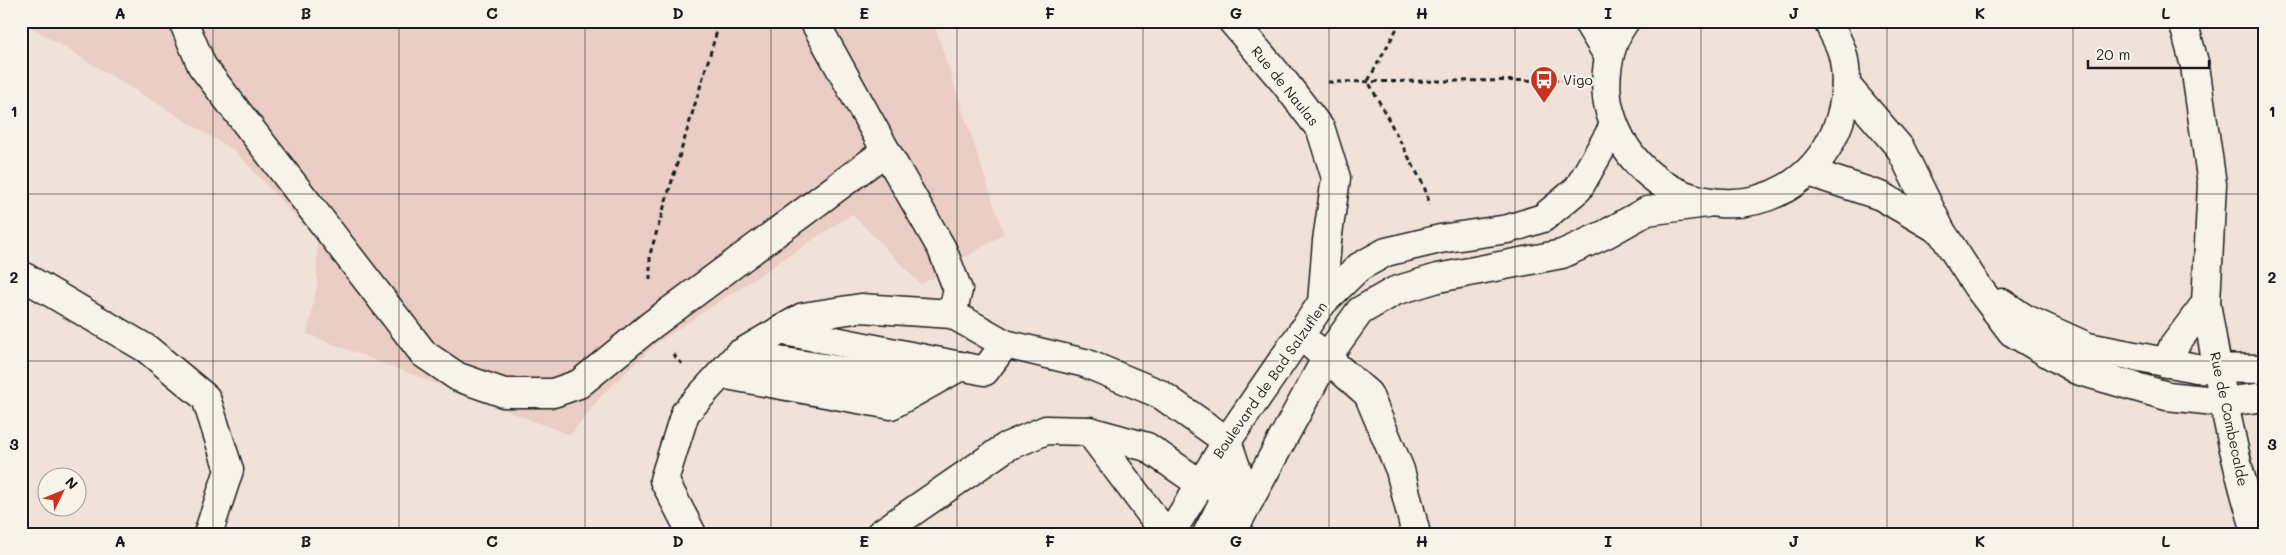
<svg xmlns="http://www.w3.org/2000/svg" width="2286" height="555" font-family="Mali,sans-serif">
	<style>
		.built { fill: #eacec6 }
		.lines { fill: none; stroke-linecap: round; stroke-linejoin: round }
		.minor-casing { stroke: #1c1c1c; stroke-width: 31 }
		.path { stroke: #1c1c1c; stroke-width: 3; stroke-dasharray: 5 4; stroke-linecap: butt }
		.minor { stroke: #f7f3e8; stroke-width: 28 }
		.grid { fill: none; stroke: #1c1c1c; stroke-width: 1; stroke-opacity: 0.55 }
		.labels { text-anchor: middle; stroke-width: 4.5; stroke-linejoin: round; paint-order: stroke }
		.poi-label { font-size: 14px; fill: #1c1c1c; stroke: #f7f3e8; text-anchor: start }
		.street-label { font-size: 14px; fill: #1c1c1c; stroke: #f7f3e8 }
		.neatline { fill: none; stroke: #1c1c1c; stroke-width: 2 }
		.grid-label { font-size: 16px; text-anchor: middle; font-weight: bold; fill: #1c1c1c }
	</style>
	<rect width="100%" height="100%" fill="#f1e2d9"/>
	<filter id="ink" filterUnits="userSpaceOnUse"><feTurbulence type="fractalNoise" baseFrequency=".02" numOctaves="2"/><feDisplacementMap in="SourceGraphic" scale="10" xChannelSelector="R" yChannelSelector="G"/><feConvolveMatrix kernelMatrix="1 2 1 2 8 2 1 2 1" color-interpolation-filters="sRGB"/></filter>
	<g filter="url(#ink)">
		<path class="built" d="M 21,21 L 933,21 L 1004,234 L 921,285 L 852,214 L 657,343 L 602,395 L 570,435 L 307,334 L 317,285 L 317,240 L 235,151 Z"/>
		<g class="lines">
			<defs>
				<g id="minor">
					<path d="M 183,21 L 202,66 L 424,354 L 458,377 L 504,393 L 553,393 L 579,384 L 650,326 L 886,151 L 942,249 L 958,290 L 952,314"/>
					<path d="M 814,21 L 886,151"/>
					<path d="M 1232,21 L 1285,83 L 1321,130 L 1336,178 L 1327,241 L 1322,303"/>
					<path d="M 1587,21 L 1609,57"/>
					<path d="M 1625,21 C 1607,45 1602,84 1610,112 C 1641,222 1790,238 1836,130 C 1846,107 1849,77 1842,52 C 1839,42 1832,31 1828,21"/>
					<path d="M 2183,21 L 2195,66 L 2212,184 L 2206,303"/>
					<path d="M 1846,85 L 1900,148 L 1941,231 L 1977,286 L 2012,332 L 2077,370 L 2167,396 L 2224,402 L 2265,397"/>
					<path d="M 1809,172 L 1881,196 L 1941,231"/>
					<path d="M 21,275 L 147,349 L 206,398 L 229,470 L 208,534"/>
					<path d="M 2002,303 L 2024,318 L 2088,347 L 2196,368 L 2265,369"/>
					<path d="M 780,330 L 985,371 L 1005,344"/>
					<path d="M 1313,346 L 1368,394 L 1400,470 L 1416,534"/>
					<path d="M 738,355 L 916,382 L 933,376"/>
					<path d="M 2166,363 L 2173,347 L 2206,303 C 2219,380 2233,459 2257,534"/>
					<path d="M 721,374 L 891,405 L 961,366"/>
					<path d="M 1089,431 L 1166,534"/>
					<path d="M 692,534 L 664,480 L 685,413 L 738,355 L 803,317 L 861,308 L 952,314 L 1005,344 L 1085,363 L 1160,394 L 1227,441 L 1238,473 L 1207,534"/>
					<path d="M 880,534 L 1006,447 L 1046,430 L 1089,431 L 1147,447 L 1199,483 L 1216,487"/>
					<path d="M 1170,534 L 1227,441 L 1322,303 L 1359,267 L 1386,252 L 1440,239 L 1508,229 L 1543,218 L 1578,189 L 1614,126"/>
					<path d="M 1231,534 L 1327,357 L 1360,311 L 1395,291 L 1438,278 L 1562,254 L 1606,234 L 1647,211 L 1707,203"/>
				</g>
			</defs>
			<use href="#minor" class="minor-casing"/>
			<g class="path">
				<path d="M 1401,21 L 1368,81 L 1424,186 L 1430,205"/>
				<path d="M 1328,82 L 1572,80"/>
				<path d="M 650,280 L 650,254 L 720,21"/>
				<path d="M 673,354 L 682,364"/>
			</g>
			<use href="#minor" class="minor"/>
		</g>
	</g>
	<path class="grid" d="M 213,21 L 213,534M 399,21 L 399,534M 585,21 L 585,534M 771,21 L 771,534M 957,21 L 957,534M 1143,21 L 1143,534M 1329,21 L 1329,534M 1515,21 L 1515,534M 1701,21 L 1701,534M 1887,21 L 1887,534M 2073,21 L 2073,534M 21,194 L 2265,194M 21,361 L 2265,361"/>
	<defs>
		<symbol id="bus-pin" viewBox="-11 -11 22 30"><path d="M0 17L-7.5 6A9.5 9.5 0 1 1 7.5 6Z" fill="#c8321e" stroke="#f7f3e8"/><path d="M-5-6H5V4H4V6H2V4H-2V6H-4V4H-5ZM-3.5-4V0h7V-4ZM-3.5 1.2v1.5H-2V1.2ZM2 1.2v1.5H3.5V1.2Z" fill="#fff"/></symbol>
	</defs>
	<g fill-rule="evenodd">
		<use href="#bus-pin" x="1528" y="64" width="32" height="43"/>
	</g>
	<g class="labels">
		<g class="poi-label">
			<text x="1563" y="85">Vigo</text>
		</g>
		<g class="street-label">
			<text transform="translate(1285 86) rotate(51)" y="5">Rue de Naulas</text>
			<text transform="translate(1270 380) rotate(-55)" y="5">Boulevard de Bad Salzuflen</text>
			<text transform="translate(2229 419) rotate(78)" y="5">Rue de Combecalde</text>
		</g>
	</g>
	<rect width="2286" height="555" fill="none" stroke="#f7f3e8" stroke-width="55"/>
	<g transform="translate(62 492) rotate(47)"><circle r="24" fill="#f7f3e8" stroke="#9f9d96"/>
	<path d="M0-4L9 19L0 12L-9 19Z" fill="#c8321e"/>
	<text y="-8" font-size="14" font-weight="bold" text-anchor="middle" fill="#1c1c1c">N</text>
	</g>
	<path d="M2088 60v8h121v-8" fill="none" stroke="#1c1c1c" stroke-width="2.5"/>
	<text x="2096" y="60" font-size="15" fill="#1c1c1c" stroke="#f7f3e8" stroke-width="4" paint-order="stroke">20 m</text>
	<rect x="28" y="28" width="2230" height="500" class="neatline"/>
	<g class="grid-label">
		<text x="120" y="19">A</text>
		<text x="306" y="19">B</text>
		<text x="492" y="19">C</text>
		<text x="678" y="19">D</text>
		<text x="864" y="19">E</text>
		<text x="1050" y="19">F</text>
		<text x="1236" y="19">G</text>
		<text x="1422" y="19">H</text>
		<text x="1608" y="19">I</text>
		<text x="1794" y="19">J</text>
		<text x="1980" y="19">K</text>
		<text x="2166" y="19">L</text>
		<text x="14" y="117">1</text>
		<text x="2272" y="117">1</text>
		<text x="14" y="283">2</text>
		<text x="2272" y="283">2</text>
		<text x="14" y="450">3</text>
		<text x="2272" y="450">3</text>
		<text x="120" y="547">A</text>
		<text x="306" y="547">B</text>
		<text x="492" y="547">C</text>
		<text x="678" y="547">D</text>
		<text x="864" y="547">E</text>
		<text x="1050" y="547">F</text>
		<text x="1236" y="547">G</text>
		<text x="1422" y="547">H</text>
		<text x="1608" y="547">I</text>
		<text x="1794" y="547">J</text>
		<text x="1980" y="547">K</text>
		<text x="2166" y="547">L</text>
	</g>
</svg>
